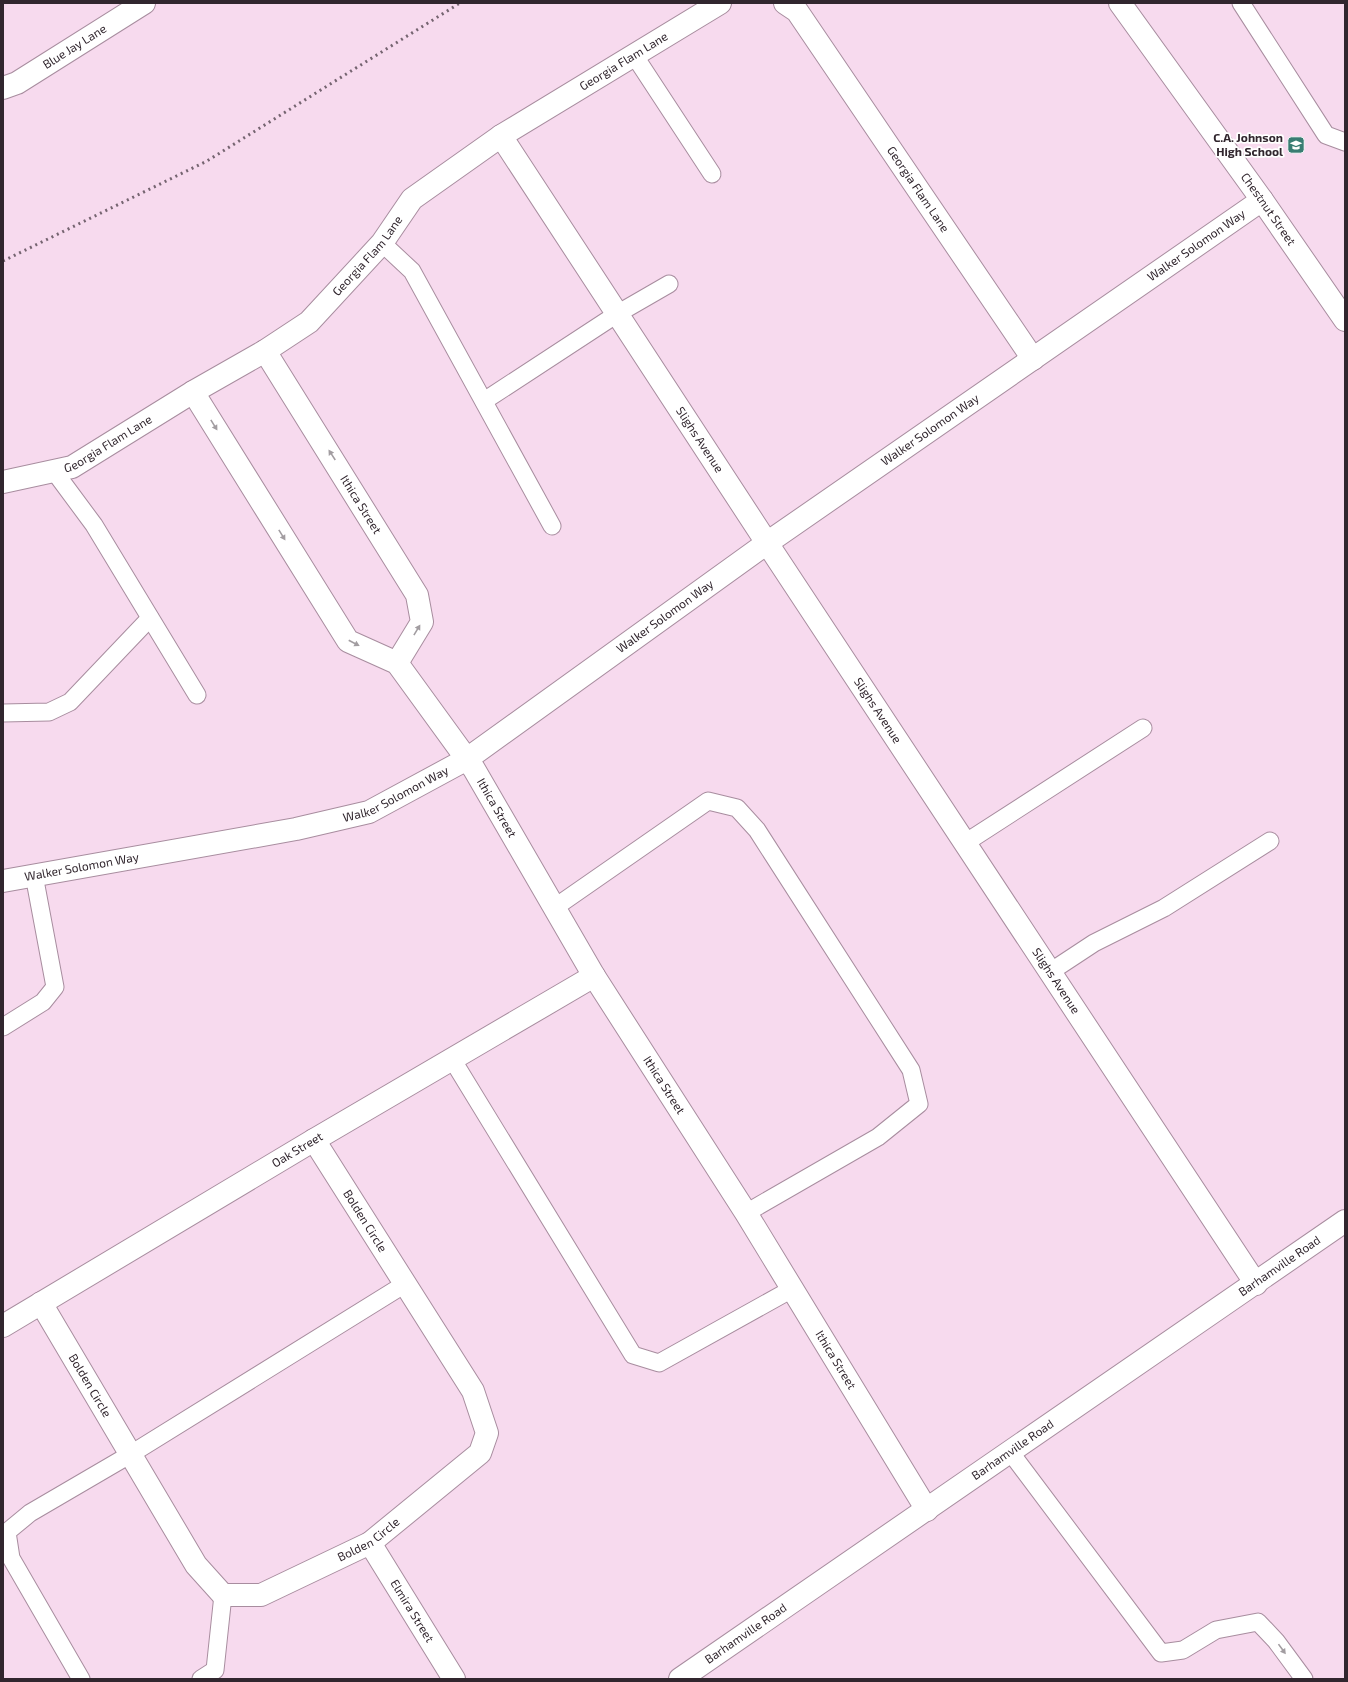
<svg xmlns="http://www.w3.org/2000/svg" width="1348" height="1682" font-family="'Exo 2',sans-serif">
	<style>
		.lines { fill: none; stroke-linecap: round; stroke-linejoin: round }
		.service-casing { stroke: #a88d9f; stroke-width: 19 }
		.minor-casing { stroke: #a88d9f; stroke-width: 24 }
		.tertiary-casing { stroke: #a88d9f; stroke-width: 24 }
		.service { stroke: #fff; stroke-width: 17 }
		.minor { stroke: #fff; stroke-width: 22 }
		.tertiary { stroke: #fff; stroke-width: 22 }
		.rail { stroke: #756470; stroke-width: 3; stroke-dasharray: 2 4; stroke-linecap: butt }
		.oneway { fill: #a29da1 }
		.labels { text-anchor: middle; stroke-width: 3.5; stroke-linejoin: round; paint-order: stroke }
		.street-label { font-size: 12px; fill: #31262e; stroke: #fff }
		.poi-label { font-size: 12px; font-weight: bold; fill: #31262e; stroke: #fff; text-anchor: end }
	</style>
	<rect width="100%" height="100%" fill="#f7daee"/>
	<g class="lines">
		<defs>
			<g id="service">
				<path d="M 1241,3 L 1326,135 L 1345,142"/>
				<path d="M 634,55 L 712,174"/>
				<path d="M 382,243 L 412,271 L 552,526"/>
				<path d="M 484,401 L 617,314 L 669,284"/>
				<path d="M 54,471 L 94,525 L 197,695"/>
				<path d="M 3,713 L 49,712 L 70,702 L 150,618"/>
				<path d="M 965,843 L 1143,728"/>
				<path d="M 554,908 L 708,801 L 737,808 L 757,830 L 911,1070 L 919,1104 L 878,1137 L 746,1213"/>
				<path d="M 1050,972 L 1094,943 L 1164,908 L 1270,841"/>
				<path d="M 3,1027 L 43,1002 L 55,987 L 34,875"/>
				<path d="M 452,1059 L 633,1355 L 659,1363 L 792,1289"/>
				<path d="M 1011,1453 L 1161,1653 L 1183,1650 L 1216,1630 L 1258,1622 L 1276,1641 L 1304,1679"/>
				<path d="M 81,1679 L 11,1558 L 7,1532 L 30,1513 L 131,1454 L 405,1284"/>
				<path d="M 201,1679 L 215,1670 L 223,1595"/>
			</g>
			<g id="minor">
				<path id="s1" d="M 785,3 L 797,11 L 1033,359"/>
				<path id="s2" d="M 3,88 L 17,83 L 144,3"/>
				<path id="s3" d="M 501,136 L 767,543 L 1256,1284"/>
				<path id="s4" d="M 265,351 L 417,595 L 422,622 L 397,663"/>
				<path id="s5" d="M 193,392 L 348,641 L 397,663 L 474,769 L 594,976 L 746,1213 L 927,1510"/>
				<path id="s6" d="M 3,482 L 72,467 L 193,392 L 265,351 L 309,322 L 382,243 L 412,199 L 501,136 L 720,3"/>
				<path id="s7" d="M 3,881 L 296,829 L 369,812 L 467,759 L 767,543 L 1262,200"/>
				<path id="s8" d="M 41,1303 L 196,1565 L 223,1595 L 261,1595 L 370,1543 L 480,1453 L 487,1433 L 473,1391 L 314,1140"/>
				<path id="s9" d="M 3,1326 L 314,1140 L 594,976"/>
				<path id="s10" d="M 370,1543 L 454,1679"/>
			</g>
			<g id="tertiary">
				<path id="s11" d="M 1120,3 L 1262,200 L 1345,320"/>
				<path id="s12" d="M 680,1679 L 1345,1221"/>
			</g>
		</defs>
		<use href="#service" class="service-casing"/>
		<use href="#minor" class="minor-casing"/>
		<use href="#tertiary" class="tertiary-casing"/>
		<use href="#service" class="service"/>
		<use href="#minor" class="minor"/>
		<use href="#tertiary" class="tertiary"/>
		<path class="rail" d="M 3,261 L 207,161 L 460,3"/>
	</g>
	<defs><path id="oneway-solid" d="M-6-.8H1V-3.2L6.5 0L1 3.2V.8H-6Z"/></defs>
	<g class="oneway">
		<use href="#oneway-solid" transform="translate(214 425) rotate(58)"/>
		<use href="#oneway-solid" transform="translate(332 455) rotate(-123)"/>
		<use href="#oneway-solid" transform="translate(282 535) rotate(58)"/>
		<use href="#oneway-solid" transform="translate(417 630) rotate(-59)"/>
		<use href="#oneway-solid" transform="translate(354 643) rotate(28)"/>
		<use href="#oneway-solid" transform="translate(1282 1649) rotate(54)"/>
	</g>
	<defs>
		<symbol id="school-square" viewBox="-11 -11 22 22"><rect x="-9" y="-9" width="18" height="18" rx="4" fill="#387d72" stroke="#fff"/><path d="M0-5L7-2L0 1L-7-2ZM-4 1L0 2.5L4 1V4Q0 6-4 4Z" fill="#fff"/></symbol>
	</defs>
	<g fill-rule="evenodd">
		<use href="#school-square" x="1286" y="135" width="20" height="20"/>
	</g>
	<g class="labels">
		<g class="street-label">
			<text dy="4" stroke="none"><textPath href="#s2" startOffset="83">Blue Jay Lane</textPath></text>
			<text dy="4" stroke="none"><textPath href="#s6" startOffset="762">Georgia Flam Lane</textPath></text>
			<text dy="4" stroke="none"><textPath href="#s1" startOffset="230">Georgia Flam Lane</textPath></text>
			<text dy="4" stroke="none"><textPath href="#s11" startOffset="254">Chestnut Street</textPath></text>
			<text dy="4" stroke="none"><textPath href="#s7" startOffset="1376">Walker Solomon Way</textPath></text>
			<text dy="4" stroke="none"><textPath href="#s6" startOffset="437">Georgia Flam Lane</textPath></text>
			<text dy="4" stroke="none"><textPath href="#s7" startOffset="1052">Walker Solomon Way</textPath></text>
			<text dy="4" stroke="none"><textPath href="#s3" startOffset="363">Slighs Avenue</textPath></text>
			<text dy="4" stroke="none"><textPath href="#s6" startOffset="113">Georgia Flam Lane</textPath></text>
			<text dy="4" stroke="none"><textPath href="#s4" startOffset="181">Ithica Street</textPath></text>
			<text dy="4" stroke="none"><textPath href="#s7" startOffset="728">Walker Solomon Way</textPath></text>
			<text dy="4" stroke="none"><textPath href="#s3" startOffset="687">Slighs Avenue</textPath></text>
			<text dy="4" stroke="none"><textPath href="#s7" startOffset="404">Walker Solomon Way</textPath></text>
			<text dy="4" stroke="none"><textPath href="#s5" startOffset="523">Ithica Street</textPath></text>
			<text dy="4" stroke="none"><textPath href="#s7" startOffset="80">Walker Solomon Way</textPath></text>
			<text dy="4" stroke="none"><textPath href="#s3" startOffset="1011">Slighs Avenue</textPath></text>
			<text dy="4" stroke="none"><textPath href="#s5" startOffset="847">Ithica Street</textPath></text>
			<text dy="4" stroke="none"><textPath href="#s9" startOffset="343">Oak Street</textPath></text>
			<text transform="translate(365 1221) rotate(58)" y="4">Bolden Circle</text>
			<text dy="4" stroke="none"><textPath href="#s12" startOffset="728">Barhamville Road</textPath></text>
			<text dy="4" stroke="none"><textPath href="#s5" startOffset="1171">Ithica Street</textPath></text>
			<text dy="4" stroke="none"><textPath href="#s8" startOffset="96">Bolden Circle</textPath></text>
			<text dy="4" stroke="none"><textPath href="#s12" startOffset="404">Barhamville Road</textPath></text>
			<text dy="4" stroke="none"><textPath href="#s8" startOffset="504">Bolden Circle</textPath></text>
			<text dy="4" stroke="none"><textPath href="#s10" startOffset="80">Elmira Street</textPath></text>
			<text dy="4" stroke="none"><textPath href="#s12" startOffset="80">Barhamville Road</textPath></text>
		</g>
		<g class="poi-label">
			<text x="1283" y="142">C.A. Johnson<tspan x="1283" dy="14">High School</tspan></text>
		</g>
	</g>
	<rect width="1348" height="1682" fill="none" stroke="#31262e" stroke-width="8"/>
</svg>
